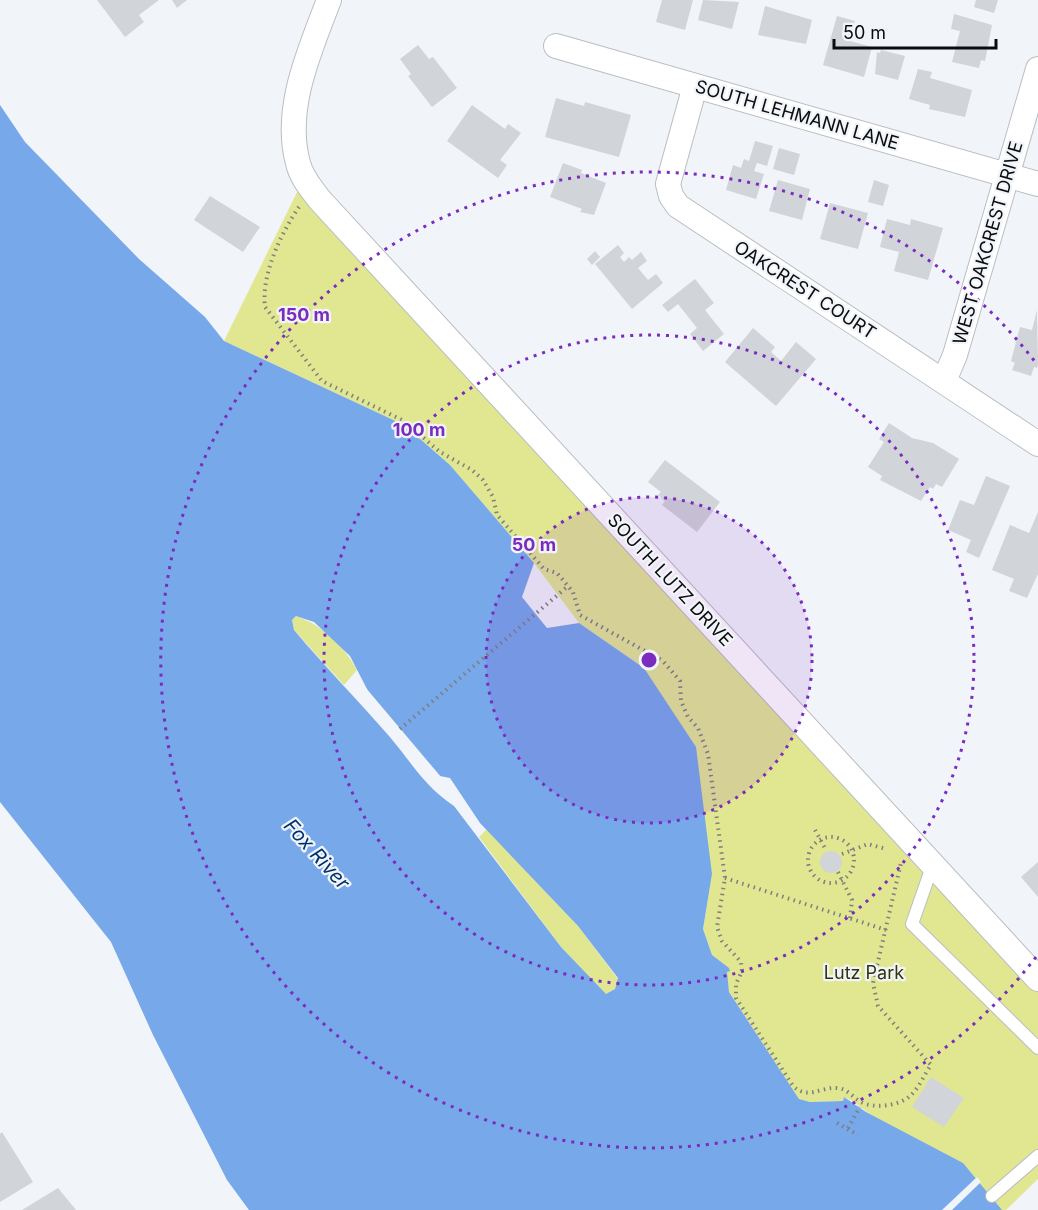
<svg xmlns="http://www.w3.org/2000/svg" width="1038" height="1210" font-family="Inter,sans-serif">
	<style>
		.green { fill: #e1e791 }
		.water { fill: #76a8ea; fill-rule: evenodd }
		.pier { fill: #f1f4f9 }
		.building { fill: #d1d4d8 }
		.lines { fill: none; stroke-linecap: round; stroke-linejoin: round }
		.service-casing { stroke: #babdc2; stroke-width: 14 }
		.minor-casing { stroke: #babdc2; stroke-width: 26 }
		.path { stroke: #7d7f82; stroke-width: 4; stroke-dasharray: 1.5 4.5; stroke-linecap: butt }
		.service { stroke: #fff; stroke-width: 12 }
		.minor { stroke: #fff; stroke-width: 24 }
		.ring { fill: none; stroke: #7b2cbf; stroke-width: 3; stroke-dasharray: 3 6 }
		.labels { text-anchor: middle; stroke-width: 4.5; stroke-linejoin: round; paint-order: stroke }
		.street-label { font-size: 18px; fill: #0b0c0e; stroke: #f1f4f9 }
		.park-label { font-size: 18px; fill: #32340e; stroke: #f1f4f9 }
		.water-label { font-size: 20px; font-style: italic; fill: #00316c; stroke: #f1f4f9 }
		.centre { fill: #7b2cbf; stroke: #f1f4f9; stroke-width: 3 }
		.ring-label { font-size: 18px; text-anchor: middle; font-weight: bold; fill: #7b2cbf; stroke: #f1f4f9; stroke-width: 4.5; stroke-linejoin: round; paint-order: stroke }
	</style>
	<rect width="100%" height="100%" fill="#f1f4f9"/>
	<g class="green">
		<path d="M 304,178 L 1038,979 L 1038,1179 L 1006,1210 L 1002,1210 L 852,1101 L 844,1097 L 843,1101 L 810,1102 L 799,1099 L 729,992 L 726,972 L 712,955 L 703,929 L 712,874 L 644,668 L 579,623 L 534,563 L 450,465 L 404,425 L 224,341 Z"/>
		<path d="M 296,616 C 322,625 344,646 357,670 L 344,685 L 294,630 L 292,620 Z"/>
		<path d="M 487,829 L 578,926 L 618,979 L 615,989 L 606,995 L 561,947 L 479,837 Z"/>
	</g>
	<path class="water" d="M 0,105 L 25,142 L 139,259 L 205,317 L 224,341 L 404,425 L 450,465 L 534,563 L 522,597 L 547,628 L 579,623 L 644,668 L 696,747 L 712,874 L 703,929 L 712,955 L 729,968 L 730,971 L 727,972 L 729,992 L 799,1099 L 810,1102 L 843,1101 L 844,1097 L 866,1112 L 963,1163 L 1002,1210 L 249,1210 L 227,1180 L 153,1035 L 111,942 L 0,802 ZM 296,616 L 314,622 L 350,656 L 368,691 L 440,776 L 450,778 L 480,823 L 578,926 L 618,978 L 615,989 L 606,994 L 561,947 L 454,806 C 423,785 413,764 389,736 C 358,700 325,667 294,630 L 292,620 Z"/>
	<g class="pier">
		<path d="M 360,681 L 440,776 L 438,778 L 366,693 Z"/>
		<path d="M 977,1177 L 981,1182 L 952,1210 L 942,1210 Z"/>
	</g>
	<g class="building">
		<path d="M 97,0 L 159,0 L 139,15 L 144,22 L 125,37 Z"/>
		<path d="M 172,0 L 187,0 L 177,8 Z"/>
		<path d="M 662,0 L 693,0 L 685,30 L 656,22 Z"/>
		<path d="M 703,0 L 739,2 L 732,29 L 698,20 Z"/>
		<path d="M 976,0 L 998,0 L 994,13 L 974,7 Z"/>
		<path d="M 765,6 L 812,20 L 806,44 L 758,35 Z"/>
		<path d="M 954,14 L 992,25 L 985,61 L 981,60 L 979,68 L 952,62 L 960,31 L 951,29 Z"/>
		<path d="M 837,16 L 855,21 L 850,41 L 872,47 L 864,77 L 823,65 Z"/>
		<path d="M 418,45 L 429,59 L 433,57 L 457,88 L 432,107 L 408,76 L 411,74 L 400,59 Z"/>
		<path d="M 881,50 L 905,56 L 898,80 L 875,74 L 877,52 L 880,53 Z"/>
		<path d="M 918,69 L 932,72 L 930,78 L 972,90 L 965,117 L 929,109 L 930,105 L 909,99 Z"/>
		<path d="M 556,98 L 584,106 L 585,102 L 631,115 L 619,157 L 545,137 Z"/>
		<path d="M 472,105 L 505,129 L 508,124 L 521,133 L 500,160 L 507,165 L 498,178 L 447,141 Z"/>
		<path d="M 755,141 L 773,146 L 767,166 L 757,163 L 754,171 L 764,174 L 756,199 L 726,190 L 733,165 L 741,168 L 744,159 L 749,161 Z"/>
		<path d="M 779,148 L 800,154 L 794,175 L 773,169 Z"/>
		<path d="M 563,163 L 582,170 L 581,173 L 606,183 L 594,215 L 580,212 L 582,209 L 550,197 Z"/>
		<path d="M 778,180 L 810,189 L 802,220 L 769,211 Z"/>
		<path d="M 874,180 L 889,185 L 883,206 L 868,202 Z"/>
		<path d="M 210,196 L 260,227 L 243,252 L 194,220 Z"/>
		<path d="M 830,203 L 868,213 L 858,249 L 820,239 Z"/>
		<path d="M 887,219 L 910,225 L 911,219 L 943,228 L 928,280 L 894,271 L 899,252 L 880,247 Z"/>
		<path d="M 618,245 L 624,253 L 620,257 L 624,262 L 629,257 L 632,260 L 641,252 L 647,261 L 638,268 L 648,280 L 656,274 L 663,283 L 632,309 L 595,264 Z"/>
		<path d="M 595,251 L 600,257 L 592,265 L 587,259 Z"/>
		<path d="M 695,279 L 714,303 L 705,310 L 724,334 L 703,351 L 690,334 L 697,328 L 678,304 L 668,312 L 662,305 Z"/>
		<path d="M 1037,310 L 1038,365 L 1037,368 L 1034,367 L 1031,376 L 1012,370 L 1015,363 L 1011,361 L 1020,327 L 1032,330 Z"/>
		<path d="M 753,328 L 775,347 L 771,352 L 781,361 L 796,342 L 816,359 L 776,406 L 725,362 Z"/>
		<path d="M 889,423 L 912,438 L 933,443 L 959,459 L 942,487 L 936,484 L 933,489 L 930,487 L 921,501 L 880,480 L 882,476 L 868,467 L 884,442 L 879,439 Z"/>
		<path d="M 665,460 L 720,502 L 697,532 L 662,505 L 665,501 L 658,495 L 661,492 L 648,482 Z"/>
		<path d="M 986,476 L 1010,486 L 979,558 L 966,552 L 971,540 L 948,530 L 960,500 L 974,505 Z"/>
		<path d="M 1038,512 L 1038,574 L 1027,598 L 1009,591 L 1014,579 L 992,570 L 1010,525 L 1029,533 Z"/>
		<circle cx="831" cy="862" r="11"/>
		<path d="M 1038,862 L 1038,897 L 1021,877 Z"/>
		<path d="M 931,1077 L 964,1098 L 944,1127 L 912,1107 Z"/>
		<path d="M 2,1132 L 33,1182 L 0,1202 L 0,1134 Z"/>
		<path d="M 58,1188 L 76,1210 L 22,1210 Z"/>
	</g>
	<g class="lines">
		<defs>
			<g id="service">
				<path d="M 933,864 L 912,924 L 1038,1048"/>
				<path d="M 992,1196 L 1038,1156"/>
			</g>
			<g id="minor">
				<path d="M 329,0 C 310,50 283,109 298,163 C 301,177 311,188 319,199 L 1038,979"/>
				<path d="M 556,46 L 1038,184"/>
				<path d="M 695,86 L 668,184 L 671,196 L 678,206 L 1038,444"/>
				<path d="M 944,381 L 955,355 L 1038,69"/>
			</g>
		</defs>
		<use href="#service" class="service-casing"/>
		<use href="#minor" class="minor-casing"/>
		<g class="path">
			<path d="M 299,207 C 281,233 261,275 265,307 L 322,381 L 404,421 L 440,452 L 472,470 L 483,480 L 493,497 L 497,515 L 544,569 L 557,573 L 573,592 L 580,615 L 663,661 L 680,681 L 681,701 L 688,717 L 698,728 L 708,754 L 725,878 L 717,927 L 722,941 L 741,962 L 742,971 L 736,984 L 736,998 L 793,1086 C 808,1100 819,1087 837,1088 C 848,1089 852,1097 861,1102 C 874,1109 899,1106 910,1096 C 919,1088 924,1075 931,1065 L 878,1006 L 873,983 L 901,863"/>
			<path d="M 400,729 L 567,587"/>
			<path d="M 815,830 L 826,850"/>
			<circle cx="831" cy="860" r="23"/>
			<path d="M 842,854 L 868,844 L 886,849"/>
			<path d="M 838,872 L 852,900 L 850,918"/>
			<path d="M 725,878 L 886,930"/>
			<path d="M 837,1123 L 858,1135"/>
			<path d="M 848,1128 L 860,1107"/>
		</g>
		<use href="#service" class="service"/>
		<use href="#minor" class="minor"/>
	</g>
	<circle cx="649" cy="660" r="163" fill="#7b2cbf" fill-opacity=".12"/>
	<g class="ring">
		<circle cx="649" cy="660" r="163"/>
		<circle cx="649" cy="660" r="325"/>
		<path d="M1036 957A488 488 0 1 1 1036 363"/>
	</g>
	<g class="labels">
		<g class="street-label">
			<text transform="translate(797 115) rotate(16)" y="6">SOUTH LEHMANN LANE</text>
			<text transform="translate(988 243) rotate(-74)" y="6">WEST OAKCREST DRIVE</text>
			<text transform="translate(805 290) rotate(33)" y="6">OAKCREST COURT</text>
			<text transform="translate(670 580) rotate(47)" y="6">SOUTH LUTZ DRIVE</text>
		</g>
		<g class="park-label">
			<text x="864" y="979">Lutz Park</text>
		</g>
		<g class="water-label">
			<text transform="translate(317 854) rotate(48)" y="7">Fox River</text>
		</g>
	</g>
	<circle cx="649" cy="660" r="9" class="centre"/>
	<g class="ring-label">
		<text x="304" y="321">150 m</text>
		<text x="419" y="436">100 m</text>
		<text x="534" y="551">50 m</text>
	</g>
	<path d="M834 39v9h162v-9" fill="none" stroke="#0b0c0e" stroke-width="3"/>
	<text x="843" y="39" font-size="18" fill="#0b0c0e" stroke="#f1f4f9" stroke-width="4.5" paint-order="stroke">50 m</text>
</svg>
